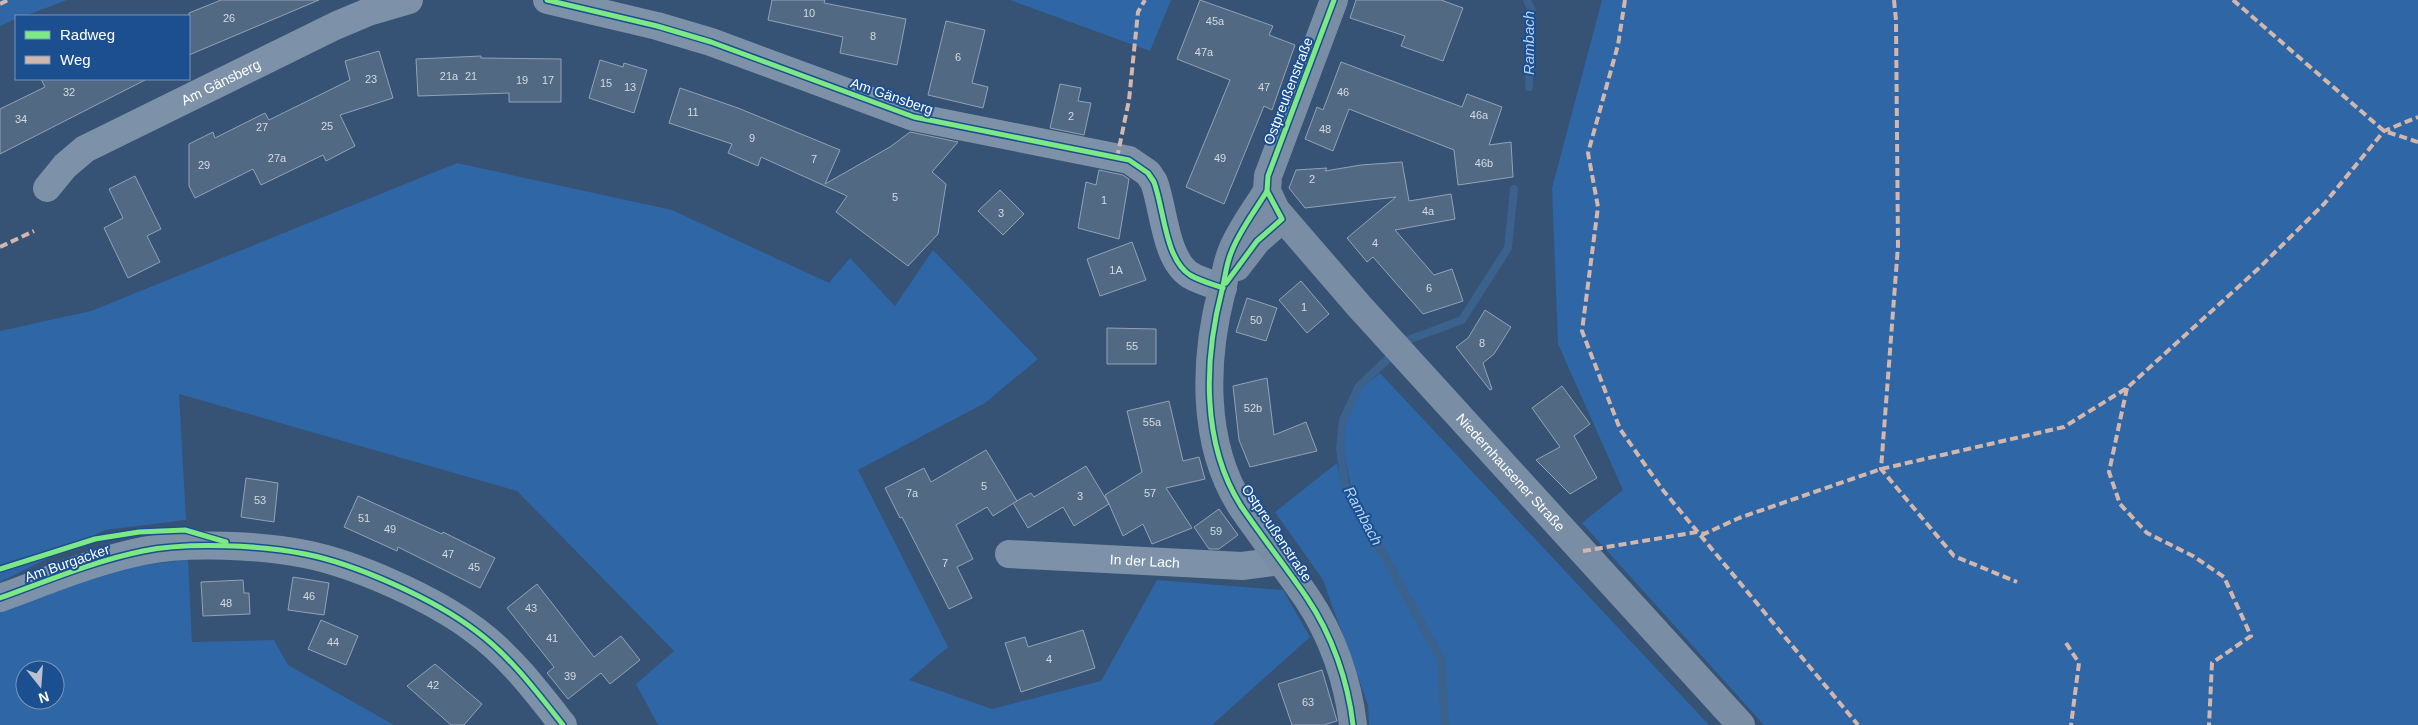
<svg xmlns="http://www.w3.org/2000/svg" width="2418" height="725" font-family="Helvetica,sans-serif">
	<style>
		.green { fill: #2f66a5; fill-rule: evenodd }
		.lines { fill: none; stroke-linecap: round; stroke-linejoin: round }
		.stream { stroke: #3b618d; stroke-width: 8 }
		.building { fill: #526984; stroke: #92a2b6 }
		.street { stroke: #7d92a8; stroke-width: 28 }
		.secondary { stroke: #798da4; stroke-width: 28 }
		.quiet { stroke: #d1b7ad; stroke-width: 4; stroke-dasharray: 8 4; stroke-linecap: butt }
		.cycleway-casing { stroke: #1b4f8f; stroke-width: 8 }
		.cycleway { stroke: #7ce984; stroke-width: 5 }
		.labels { text-anchor: middle; stroke-width: 4; stroke-linejoin: round; paint-order: stroke }
		.number-label { font-size: 11px; fill: #d4dae0 }
		.street-label { font-size: 14px; fill: #fff; stroke: #1b4f8f }
		.water-label { font-size: 15px; font-style: italic; fill: #b5d3f5; stroke: #1b4f8f }
	</style>
	<rect width="100%" height="100%" fill="#365274"/>
	<g class="green">
		<path d="M 0,0 L 67,0 L 25,16 L 16,16 L 16,19 L 0,26 Z"/>
		<path d="M 1010,0 L 1171,0 L 1150,51 Z"/>
		<path d="M 1602,0 L 2418,0 L 2418,725 L 1764,725 L 1582,523 L 1623,490 L 1558,344 L 1552,188 Z"/>
		<path d="M 457,163 L 672,210 L 829,283 L 850,258 L 895,306 L 933,250 L 1038,359 L 985,403 L 858,470 L 948,647 L 909,680 L 992,709 L 1101,681 L 1157,580 L 1283,590 L 1310,637 L 1212,725 L 658,725 L 636,684 L 674,651 L 517,491 L 179,394 L 186,520 L 105,530 L 0,582 L 0,331 L 91,311 Z"/>
		<path d="M 1380,373 L 1709,725 L 1448,725 L 1443,657 L 1366,521 L 1350,483 L 1343,447 L 1345,421 L 1362,388 Z"/>
		<path d="M 1337,463 L 1342,485 L 1439,659 L 1444,725 L 1369,725 L 1368,705 L 1323,580 L 1275,512 Z"/>
		<path d="M 188,560 L 192,642 L 274,640 L 288,665 L 394,725 L 0,725 L 0,610 L 121,567 ZM 25,670 L 55,670 L 55,700 L 25,700 Z"/>
	</g>
	<g class="lines">
		<g class="stream">
			<path d="M 1527,0 L 1532,11 L 1529,87"/>
			<path d="M 1445,725 L 1441,659 L 1345,484 L 1340,449 L 1343,420 L 1359,386 L 1408,340 L 1462,320 L 1508,248 L 1514,189"/>
		</g>
	</g>
	<g class="building">
		<path d="M 221,0 L 319,0 L 189,55 L 189,13 Z"/>
		<path d="M 772,0 L 825,0 L 824,3 L 906,19 L 897,65 L 840,53 L 843,37 L 768,20 Z"/>
		<path d="M 1200,0 L 1273,26 L 1269,35 L 1295,45 L 1272,110 L 1264,106 L 1224,204 L 1186,187 L 1230,80 L 1177,59 Z"/>
		<path d="M 1356,0 L 1441,0 L 1463,8 L 1443,61 L 1401,46 L 1405,36 L 1350,18 Z"/>
		<path d="M 946,21 L 985,30 L 972,83 L 988,87 L 983,108 L 928,95 Z"/>
		<path d="M 379,51 L 393,98 L 340,115 L 355,146 L 326,161 L 323,155 L 261,185 L 253,169 L 195,198 L 189,186 L 189,144 L 213,132 L 215,138 L 265,113 L 269,120 L 350,80 L 345,61 Z"/>
		<path d="M 481,56 L 481,58 L 561,59 L 561,102 L 509,102 L 509,93 L 418,96 L 416,59 Z"/>
		<path d="M 600,60 L 623,67 L 624,63 L 647,70 L 634,113 L 589,98 Z"/>
		<path d="M 1341,62 L 1462,107 L 1467,94 L 1502,107 L 1489,145 L 1511,142 L 1513,177 L 1458,185 L 1454,150 L 1349,109 L 1333,151 L 1305,139 L 1317,107 L 1323,110 Z"/>
		<path d="M 41,79 L 147,79 L 0,154 L 0,109 L 45,87 Z"/>
		<path d="M 1060,84 L 1081,88 L 1078,101 L 1091,103 L 1084,135 L 1050,128 Z"/>
		<path d="M 680,88 L 738,108 L 840,150 L 825,184 L 890,147 L 910,132 L 958,142 L 932,172 L 946,184 L 938,234 L 908,266 L 836,212 L 847,196 L 761,157 L 758,166 L 728,153 L 732,144 L 669,123 Z"/>
		<path d="M 1402,162 L 1409,201 L 1451,194 L 1455,219 L 1395,230 L 1434,275 L 1452,269 L 1463,301 L 1423,314 L 1373,257 L 1367,262 L 1347,238 L 1396,197 L 1305,208 L 1289,188 L 1296,170 L 1327,168 L 1325,171 L 1361,165 Z"/>
		<path d="M 1099,170 L 1123,175 L 1129,179 L 1119,239 L 1078,228 L 1086,182 L 1096,185 Z"/>
		<path d="M 135,176 L 161,229 L 147,236 L 160,262 L 128,278 L 104,228 L 123,218 L 109,189 Z"/>
		<path d="M 1000,190 L 1024,214 L 1003,235 L 978,211 Z"/>
		<path d="M 1132,242 L 1146,280 L 1100,296 L 1087,259 Z"/>
		<path d="M 1301,281 L 1329,314 L 1307,333 L 1279,300 Z"/>
		<path d="M 1247,298 L 1277,308 L 1266,341 L 1236,332 Z"/>
		<path d="M 1485,310 L 1511,327 L 1494,354 L 1483,363 L 1492,389 L 1490,390 L 1456,347 L 1468,338 Z"/>
		<path d="M 1107,328 L 1156,329 L 1156,364 L 1107,364 Z"/>
		<path d="M 1267,378 L 1274,435 L 1306,422 L 1317,451 L 1250,467 L 1239,440 L 1233,386 Z"/>
		<path d="M 1562,386 L 1590,424 L 1574,436 L 1597,478 L 1570,494 L 1536,460 L 1560,447 L 1532,408 Z"/>
		<path d="M 1169,401 L 1183,461 L 1199,457 L 1205,479 L 1166,488 L 1192,528 L 1152,544 L 1143,524 L 1123,536 L 1109,504 L 1074,526 L 1063,507 L 1028,528 L 1013,503 L 1031,493 L 1034,497 L 1086,466 L 1109,504 L 1105,495 L 1142,472 L 1127,411 Z"/>
		<path d="M 986,450 L 1017,501 L 993,516 L 987,507 L 956,525 L 973,559 L 957,567 L 972,598 L 949,609 L 902,517 L 900,518 L 885,488 L 924,468 L 931,482 Z"/>
		<path d="M 246,478 L 278,483 L 274,522 L 241,517 Z"/>
		<path d="M 358,496 L 442,534 L 443,532 L 495,558 L 480,588 L 398,547 L 397,551 L 344,527 Z"/>
		<path d="M 1219,509 L 1238,535 L 1219,549 L 1209,549 L 1194,527 Z"/>
		<path d="M 293,577 L 329,583 L 324,615 L 288,610 Z"/>
		<path d="M 243,580 L 244,593 L 249,593 L 250,614 L 203,616 L 201,582 Z"/>
		<path d="M 537,584 L 594,657 L 621,636 L 640,660 L 610,684 L 601,673 L 568,699 L 547,673 L 554,667 L 507,608 Z"/>
		<path d="M 321,620 L 358,636 L 346,665 L 308,649 Z"/>
		<path d="M 1083,630 L 1095,668 L 1021,692 L 1005,643 L 1025,637 L 1028,647 Z"/>
		<path d="M 435,664 L 482,704 L 464,725 L 451,725 L 407,686 Z"/>
		<path d="M 1322,670 L 1337,721 L 1324,725 L 1292,725 L 1278,684 Z"/>
	</g>
	<g class="lines">
		<g class="street">
			<path d="M 547,0 L 657,26 L 711,42 L 914,117 L 1129,160 L 1148,173 L 1154,182 C 1164,209 1165,259 1190,275 C 1200,281 1212,284 1223,288"/>
			<path id="s1" d="M 47,188 L 65,166 L 85,149 L 335,26 L 368,12 L 409,0"/>
			<path id="s2" d="M 1009,554 L 1242,566 L 1281,561"/>
			<path d="M 0,598 C 47,581 94,561 143,551 C 187,542 261,545 305,554 C 356,564 434,599 476,631 C 510,656 537,692 563,725"/>
		</g>
		<g class="secondary">
			<path id="s3" d="M 1334,0 L 1268,176 L 1267,191 L 1276,210 L 1359,306 L 1741,725"/>
			<path d="M 1267,191 C 1255,211 1239,231 1231,253 C 1226,265 1225,278 1222,290 C 1204,359 1201,443 1241,506 C 1262,537 1286,567 1307,598 C 1332,635 1348,681 1353,725"/>
			<path d="M 1237,267 L 1257,241 L 1282,219"/>
		</g>
		<g class="quiet">
			<path d="M 1625,0 L 1618,45 L 1588,153 L 1598,207 L 1582,331 L 1620,429 L 1662,489 L 1858,725"/>
			<path d="M 1894,0 L 1896,20 L 1898,246 L 1881,469 L 1954,556 L 2017,582"/>
			<path d="M 2233,0 L 2384,131 L 2418,142"/>
			<path d="M 0,4 L 8,0"/>
			<path d="M 1117,158 L 1129,100 L 1138,12 L 1145,0"/>
			<path d="M 0,247 L 34,231"/>
			<path d="M 2127,388 L 2109,472 L 2120,504 L 2147,533 L 2193,556 L 2224,577 L 2251,636 L 2212,663 L 2209,725"/>
			<path d="M 1583,551 L 1697,532 L 1704,534 L 1739,518 L 1881,469 L 2064,427 L 2127,388 L 2258,269 L 2324,204 L 2384,131 L 2418,117"/>
			<path d="M 2066,643 L 2079,663 L 2071,725"/>
		</g>
		<defs>
			<g id="cycleway">
				<path d="M 547,0 L 657,26 L 711,42 L 914,117 L 1129,160 L 1148,173 L 1154,182 C 1164,209 1165,259 1190,275 C 1200,281 1212,284 1223,288"/>
				<path d="M 1267,191 C 1255,211 1239,231 1231,253 C 1226,265 1225,278 1222,290 C 1204,359 1201,443 1241,506 C 1262,537 1286,567 1307,598 C 1332,635 1348,681 1353,725"/>
				<path d="M 1226,283 L 1257,241 L 1282,219 L 1267,191 L 1268,176 L 1334,0"/>
				<path d="M 0,569 L 95,539 L 139,532 L 185,530 L 226,542"/>
				<path d="M 0,598 C 47,581 94,561 143,551 C 187,542 261,545 305,554 C 356,564 434,599 476,631 C 510,656 537,692 563,725"/>
			</g>
		</defs>
		<use href="#cycleway" class="cycleway-casing"/>
		<use href="#cycleway" class="cycleway"/>
	</g>
	<g class="labels">
		<g class="number-label">
			<text x="809" y="17">10</text>
			<text x="229" y="22">26</text>
			<text x="1215" y="25">45a</text>
			<text x="873" y="40">8</text>
			<text x="1204" y="56">47a</text>
			<text x="958" y="61">6</text>
			<text x="449" y="80">21a</text>
			<text x="471" y="80">21</text>
			<text x="371" y="83">23</text>
			<text x="522" y="84">19</text>
			<text x="548" y="84">17</text>
			<text x="606" y="87">15</text>
			<text x="630" y="91">13</text>
			<text x="1264" y="91">47</text>
			<text x="69" y="96">32</text>
			<text x="1343" y="96">46</text>
			<text x="693" y="116">11</text>
			<text x="1479" y="119">46a</text>
			<text x="1071" y="120">2</text>
			<text x="21" y="123">34</text>
			<text x="327" y="130">25</text>
			<text x="262" y="131">27</text>
			<text x="1325" y="133">48</text>
			<text x="752" y="142">9</text>
			<text x="277" y="162">27a</text>
			<text x="1220" y="162">49</text>
			<text x="814" y="163">7</text>
			<text x="1484" y="167">46b</text>
			<text x="204" y="169">29</text>
			<text x="1312" y="183">2</text>
			<text x="895" y="201">5</text>
			<text x="1104" y="204">1</text>
			<text x="1428" y="215">4a</text>
			<text x="1001" y="217">3</text>
			<text x="1375" y="247">4</text>
			<text x="1116" y="274">1A</text>
			<text x="1429" y="292">6</text>
			<text x="1304" y="311">1</text>
			<text x="1256" y="324">50</text>
			<text x="1482" y="347">8</text>
			<text x="1132" y="350">55</text>
			<text x="1253" y="412">52b</text>
			<text x="1152" y="426">55a</text>
			<text x="984" y="490">5</text>
			<text x="912" y="497">7a</text>
			<text x="1150" y="497">57</text>
			<text x="1080" y="500">3</text>
			<text x="260" y="504">53</text>
			<text x="364" y="522">51</text>
			<text x="390" y="533">49</text>
			<text x="1216" y="535">59</text>
			<text x="448" y="558">47</text>
			<text x="945" y="567">7</text>
			<text x="474" y="571">45</text>
			<text x="309" y="600">46</text>
			<text x="226" y="607">48</text>
			<text x="531" y="612">43</text>
			<text x="552" y="642">41</text>
			<text x="333" y="646">44</text>
			<text x="1049" y="663">4</text>
			<text x="570" y="680">39</text>
			<text x="433" y="689">42</text>
			<text x="1308" y="706">63</text>
		</g>
		<g class="street-label">
			<text dy="5" stroke="none"><textPath href="#s1" startOffset="206">Am Gänsberg</textPath></text>
			<text transform="translate(1288 91) rotate(-69)" y="5">Ostpreußenstraße</text>
			<text transform="translate(892 96) rotate(19)" y="5">Am Gänsberg</text>
			<text dy="5" stroke="none"><textPath href="#s3" startOffset="576">Niedernhausener Straße</textPath></text>
			<text transform="translate(1277 533) rotate(56)" y="5">Ostpreußenstraße</text>
			<text dy="5" stroke="none"><textPath href="#s2" startOffset="136">In der Lach</textPath></text>
			<text transform="translate(67 563) rotate(-19)" y="5">Am Burgacker</text>
		</g>
		<g class="water-label">
			<text transform="translate(1529 43) rotate(-90)" y="5">Rambach</text>
			<text transform="translate(1363 516) rotate(62)" y="5">Rambach</text>
		</g>
	</g>
	<rect x="15" y="15" width="175" height="65" fill="#1b4f8f" stroke="#7695bc"/>
	<rect x="25" y="31" width="25" height="8" fill="#7ce984" stroke="#7695bc"/>
	<text x="60" y="40" font-size="15" fill="#ffffff">Radweg</text>
	<rect x="25" y="56" width="25" height="8" fill="#d1b7ad" stroke="#7695bc"/>
	<text x="60" y="65" font-size="15" fill="#ffffff">Weg</text>
	<g transform="translate(40 685) rotate(163)"><circle r="24" fill="#1b4f8f" stroke="#7695bc"/>
	<path d="M0-4L9 19L0 12L-9 19Z" fill="#b9c2ce"/>
	<text y="-8" font-size="14" font-weight="bold" text-anchor="middle" fill="#ffffff">N</text>
	</g>
</svg>
